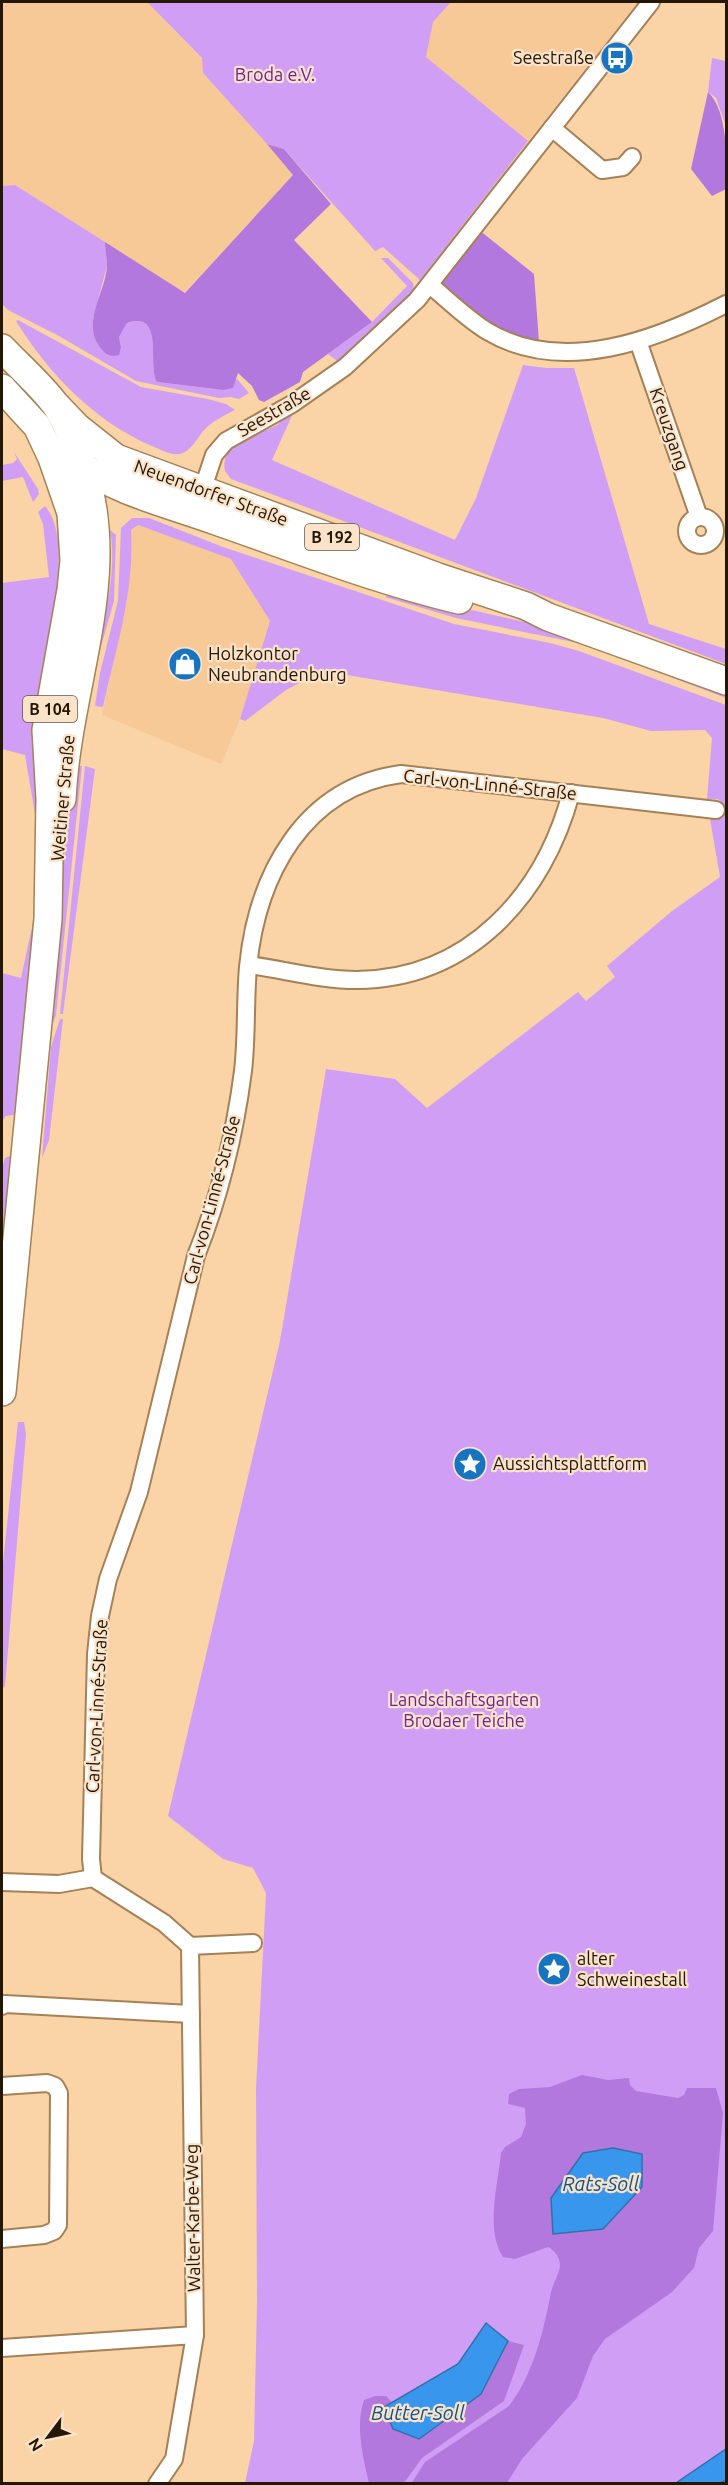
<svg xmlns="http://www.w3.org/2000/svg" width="728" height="2485" font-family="Ubuntu,sans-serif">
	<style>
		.built { fill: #f6c997 }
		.green { fill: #d09ff5 }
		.forest { fill: #b378dd; fill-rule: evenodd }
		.water { fill: #3897ed; stroke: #3271a8; stroke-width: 1.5 }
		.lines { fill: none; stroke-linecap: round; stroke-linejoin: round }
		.minor-casing { stroke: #a58157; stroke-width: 20 }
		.primary-casing { stroke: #a58157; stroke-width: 30 }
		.minor { stroke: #fff; stroke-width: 16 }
		.primary { stroke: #fff; stroke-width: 27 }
		.labels { text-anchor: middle; stroke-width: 4.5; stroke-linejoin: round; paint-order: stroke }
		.shield { fill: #fbe3c9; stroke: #645440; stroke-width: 1.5 }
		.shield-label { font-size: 16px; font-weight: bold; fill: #241706 }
		.poi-label { font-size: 18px; fill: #241706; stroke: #fbe3c9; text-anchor: start }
		.park-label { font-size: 18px; fill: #6f219a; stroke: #fbe3c9 }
		.street-label { font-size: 18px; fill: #241706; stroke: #fbe3c9 }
		.water-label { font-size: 20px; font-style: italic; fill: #11538b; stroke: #fbe3c9 }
	</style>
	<rect width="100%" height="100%" fill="#fad3a7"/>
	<g class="built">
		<path d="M 2,2 L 147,2 L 202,59 L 203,73 L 294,174 L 184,293 L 15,185 L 2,186 Z"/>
		<path d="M 451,2 L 638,2 L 528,141 L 426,57 L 433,22 Z"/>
		<path d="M 138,525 L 231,559 L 270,621 L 240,719 L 221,764 L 102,715 L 127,600 L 132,551 L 131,530 Z"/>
	</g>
	<g class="green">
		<path d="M 147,2 L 451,2 L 433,22 L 426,57 L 528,141 L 420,280 L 383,247 L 375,251 L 284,149 L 267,144 L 203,73 L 202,58 Z"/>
		<path d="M 712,58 L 726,61 L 726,126 L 716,98 L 708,92 Z"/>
		<path d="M 15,185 L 105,242 L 107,266 L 93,319 L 121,347 L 119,337 L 127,323 C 165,310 147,363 157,382 L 223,390 L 237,379 L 249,393 L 239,399 L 231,397 L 219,398 L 136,381 L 59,336 L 8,310 L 2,304 L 2,186 Z"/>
		<path d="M 381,258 L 388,258 L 413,283 L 414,290 L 340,363 L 328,354 L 372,322 L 407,286 Z"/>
		<path d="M 18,320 L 141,387 L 208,399 L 226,404 L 235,410 C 225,415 215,420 207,427 C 199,434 194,448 183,453 C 172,457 162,450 152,446 C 95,422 48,373 16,321 Z"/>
		<path d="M 523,365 L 546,368 L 574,368 L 649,624 L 726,649 L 726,664 L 231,479 L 225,471 C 220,449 244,438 260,428 L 267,430 L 279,424 L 280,419 L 294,411 L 272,460 L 455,540 L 476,498 Z"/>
		<path d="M 14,452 L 38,489 L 39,494 L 33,502 L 23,477 L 2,481 L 2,465 L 13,463 L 17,459 Z"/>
		<path d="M 45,506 C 78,545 42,653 38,700 C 34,745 39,793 39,838 L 25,755 L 2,749 L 2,583 L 49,577 L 43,524 L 38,512 Z"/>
		<path d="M 132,518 L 149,518 L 223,547 L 454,624 L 550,643 L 579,651 L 726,705 L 726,2483 L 245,2483 L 254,2441 L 257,2302 L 256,2089 L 266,1893 L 253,1868 L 223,1859 L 168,1816 L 280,1341 L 326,1069 L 395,1079 L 427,1108 L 578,992 L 586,1001 L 615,977 L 607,966 L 672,911 L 720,877 L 710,819 L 721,817 L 723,804 L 718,799 L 707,799 L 712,738 L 705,730 L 651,731 L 603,718 L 341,674 L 313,676 L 286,690 L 245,721 L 240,719 L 270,621 L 231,559 L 138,525 L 131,530 C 135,590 116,649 103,707 L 95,706 L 100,673 L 118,601 L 121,528 Z"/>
		<path d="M 110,530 L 116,535 L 114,601 L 94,671 L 89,704 L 82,703 C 95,652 120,582 110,530 Z"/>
		<path d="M 392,592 L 546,627 L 726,689 L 726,698 L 583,644 L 456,618 L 385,597 Z"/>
		<path d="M 79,766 L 82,766 L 56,1015 L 45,1044 L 73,772 Z"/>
		<path d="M 85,766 L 95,769 L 63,1014 L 60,1014 Z"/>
		<path d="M 34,918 L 38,919 L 20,1114 L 6,1116 L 2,1121 L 2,973 L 21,978 Z"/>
		<path d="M 60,1019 L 63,1019 L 49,1140 L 42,1158 L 51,1047 Z"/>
		<path d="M 10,1156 L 12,1158 L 5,1239 L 2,1237 L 2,1168 L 5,1158 Z"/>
		<path d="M 18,1422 L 24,1422 L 26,1434 L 5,1686 L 2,1689 L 2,1572 Z"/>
	</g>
	<g class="forest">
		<path d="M 708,92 C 728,111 727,160 726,189 L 712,196 L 691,169 Z"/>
		<path d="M 267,144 L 284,149 L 331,204 L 294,240 L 372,322 L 303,372 L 300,382 L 264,402 L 259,400 L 252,386 L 238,373 L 233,388 L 223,390 L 157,382 C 147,364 165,310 127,323 L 119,337 L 121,347 L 119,355 C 110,357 106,355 100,347 C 81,323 106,291 107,266 C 107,258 105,250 105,242 L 185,293 L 293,175 Z"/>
		<path d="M 479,230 L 534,274 L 539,342 C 495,332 472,313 441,283 Z"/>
		<path d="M 582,2075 L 608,2080 L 629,2078 L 630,2085 L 636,2091 L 678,2098 L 684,2095 L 687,2088 L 716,2088 L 723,2113 L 713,2231 L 699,2248 L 694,2268 L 672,2292 L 605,2339 L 593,2356 L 577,2398 L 522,2459 L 507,2483 L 411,2484 L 425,2462 L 509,2406 C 533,2375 544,2330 551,2292 C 553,2284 559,2274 560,2266 C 560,2257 555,2251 548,2247 L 515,2259 L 503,2257 C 485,2229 498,2185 501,2153 L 505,2147 L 521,2137 L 526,2124 L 525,2108 L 508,2104 L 509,2094 L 519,2089 L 550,2087 ZM 583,2153 L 553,2234 L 552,2197 Z"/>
		<path d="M 508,2341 L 524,2345 L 504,2401 L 422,2458 L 404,2483 L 369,2483 C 363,2458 355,2425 364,2400 L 375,2396 L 386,2396 L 392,2402 L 384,2407 L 481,2394 Z"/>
	</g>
	<g class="water">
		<path d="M 613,2148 L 642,2154 L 642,2187 L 603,2229 L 553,2234 L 551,2198 L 583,2153 Z"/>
		<path d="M 486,2323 L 508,2341 L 481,2394 L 419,2439 L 393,2429 L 384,2407 L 458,2364 Z"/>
		<path d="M 726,2449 L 726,2480 L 720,2483 L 676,2483 Z"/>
	</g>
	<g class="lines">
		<defs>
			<g id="minor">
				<path d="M 552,128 L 602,170 L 623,167 L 632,157"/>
				<path d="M 430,285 C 448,300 466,318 487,331 C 562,376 656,340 726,304"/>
				<path d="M 638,341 L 699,517"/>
				<path d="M 202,491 L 214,455 L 226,441 L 292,404 L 345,367 L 417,300 L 651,2"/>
				<circle cx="701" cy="531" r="14"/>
				<path d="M 249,965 C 285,970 321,980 357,980 C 469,979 544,895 571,793"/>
				<path d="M 93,1878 L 91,1859 L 96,1654 L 100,1616 L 108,1579 L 139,1492 L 196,1256 C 219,1198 235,1133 243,1071 C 247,1037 245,1002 248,967 C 257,876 303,787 401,774 L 716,810"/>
				<path d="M 93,1878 L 164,1923 L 190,1946 L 195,2335 L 174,2459 L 157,2484"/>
				<path d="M 2,1882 L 59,1884 L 93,1878"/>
				<path d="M 190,1946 L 253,1943"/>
				<path d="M 2,2006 L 5,2004 L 191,2014"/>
				<path d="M 2,2086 L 47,2083 L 55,2086 L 59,2093 L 58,2225 L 54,2231 L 44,2235 L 2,2239"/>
				<path d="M 2,2348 L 195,2335"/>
			</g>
			<g id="primary">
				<path d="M 2,348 C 19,366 40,384 55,404 C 63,415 68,429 73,441 C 128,562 68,675 62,799"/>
				<path d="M 2,388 L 37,426 L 52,458 L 71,513 L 74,561 L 71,590 L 46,730 L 50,799 L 48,919 L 2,1392"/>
				<path d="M 57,406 L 77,427 L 116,458 L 438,577 L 526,606 L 548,617 L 726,681"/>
				<path d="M 78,463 C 118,493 170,504 216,521 C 297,549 375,580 459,600"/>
			</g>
		</defs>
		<use href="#minor" class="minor-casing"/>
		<use href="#primary" class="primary-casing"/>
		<use href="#minor" class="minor"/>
		<use href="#primary" class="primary"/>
	</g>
	<defs>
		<symbol id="bus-disc" viewBox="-11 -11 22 22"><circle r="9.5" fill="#1774c0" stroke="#fbe3c9"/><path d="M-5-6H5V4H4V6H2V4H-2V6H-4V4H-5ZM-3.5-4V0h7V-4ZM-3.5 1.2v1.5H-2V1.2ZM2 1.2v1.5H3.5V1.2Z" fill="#fff"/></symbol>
		<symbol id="shop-disc" viewBox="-11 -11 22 22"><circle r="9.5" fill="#1774c0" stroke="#fbe3c9"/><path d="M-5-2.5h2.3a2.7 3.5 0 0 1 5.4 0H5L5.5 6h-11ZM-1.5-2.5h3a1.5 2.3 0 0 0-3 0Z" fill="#fff"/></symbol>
		<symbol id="sight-disc" viewBox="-11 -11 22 22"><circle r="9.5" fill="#1774c0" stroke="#fbe3c9"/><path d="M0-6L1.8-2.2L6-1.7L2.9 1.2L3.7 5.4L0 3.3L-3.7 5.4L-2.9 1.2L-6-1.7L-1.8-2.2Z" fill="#fff"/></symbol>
	</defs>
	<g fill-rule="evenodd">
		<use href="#bus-disc" x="598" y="39" width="38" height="38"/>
		<use href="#shop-disc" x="166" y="645" width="38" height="38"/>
		<use href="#sight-disc" x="451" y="1445" width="38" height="38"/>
		<use href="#sight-disc" x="535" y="1950" width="38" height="38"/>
	</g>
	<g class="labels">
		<g class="shield">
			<rect x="305" y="524" width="54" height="26" rx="4.5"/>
			<rect x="23" y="696" width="54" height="26" rx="4.5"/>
		</g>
		<g class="shield-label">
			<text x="332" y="543">B 192</text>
			<text x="50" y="715">B 104</text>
		</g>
		<g class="poi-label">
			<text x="594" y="64" text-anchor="end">Seestraße</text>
			<text x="208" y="660">Holzkontor<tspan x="208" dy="21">Neubrandenburg</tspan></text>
			<text x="493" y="1470">Aussichtsplattform</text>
			<text x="577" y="1965">alter<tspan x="577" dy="21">Schweinestall</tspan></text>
		</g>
		<g class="park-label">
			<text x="275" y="81">Broda e.V.</text>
			<text x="464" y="1706">Landschaftsgarten<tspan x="464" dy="21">Brodaer Teiche</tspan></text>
		</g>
		<g class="street-label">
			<text transform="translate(274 412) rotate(-30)" y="6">Seestraße</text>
			<text transform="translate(669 429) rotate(71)" y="6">Kreuzgang</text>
			<text transform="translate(211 493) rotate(20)" y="6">Neuendorfer Straße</text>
			<text transform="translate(490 785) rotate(6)" y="6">Carl-von-Linné-Straße</text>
			<text transform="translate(63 798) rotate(-85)" y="6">Weitiner Straße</text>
			<text transform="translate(212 1200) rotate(-75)" y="6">Carl-von-Linné-Straße</text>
			<text transform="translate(97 1706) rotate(-87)" y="6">Carl-von-Linné-Straße</text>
			<text transform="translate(193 2218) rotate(-91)" y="6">Walter-Karbe-Weg</text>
		</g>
		<g class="water-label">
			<text x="601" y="2191">Rats-Soll</text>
			<text x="418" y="2420">Butter-Soll</text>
		</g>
	</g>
	<rect width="728" height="2485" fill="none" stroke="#241706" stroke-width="6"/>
	<g transform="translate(48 2437) rotate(238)" stroke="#fbe3c9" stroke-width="4.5" paint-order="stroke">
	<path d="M0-4.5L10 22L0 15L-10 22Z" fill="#241706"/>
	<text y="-9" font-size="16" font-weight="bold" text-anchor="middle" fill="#241706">N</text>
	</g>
</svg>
